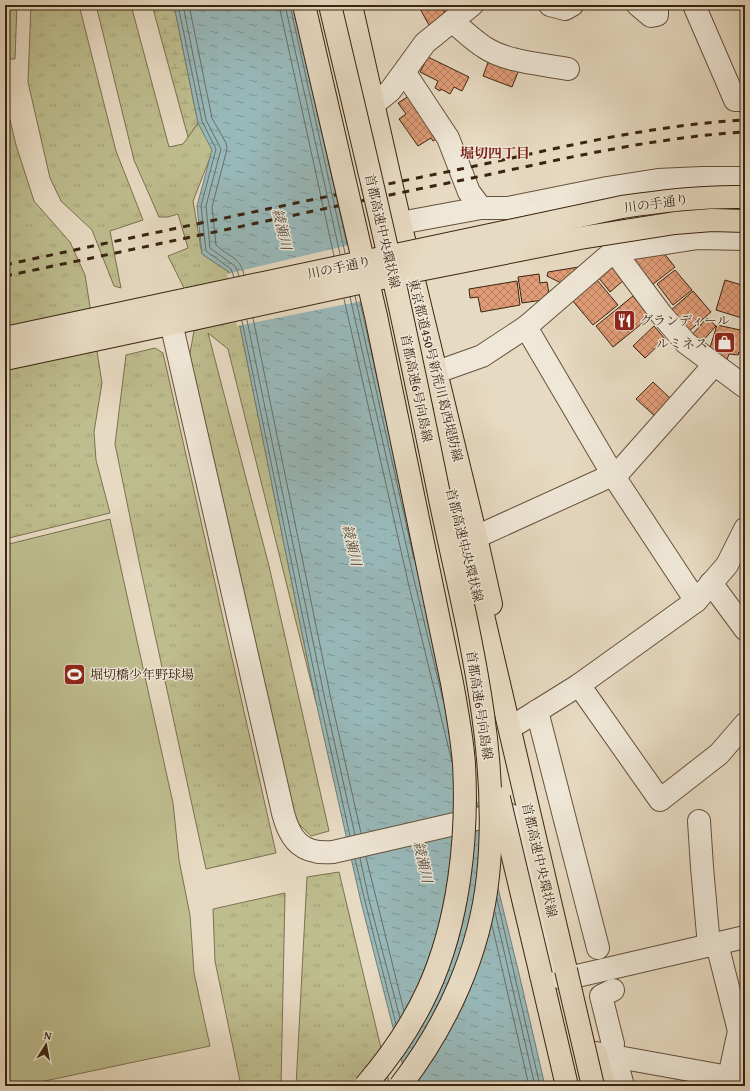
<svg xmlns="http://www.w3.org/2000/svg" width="750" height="1091" font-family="'Gentium Book Plus','Noto Serif JP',serif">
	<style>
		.grass { fill: url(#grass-tufts); stroke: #7c704f }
		.wetland { fill: url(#wetland-marsh); stroke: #7c704f }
		.pitch { fill: #bebd8e; stroke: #7c704f }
		.water { fill: url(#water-ripples); stroke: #727d76 }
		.pier { fill: #e7dac2 }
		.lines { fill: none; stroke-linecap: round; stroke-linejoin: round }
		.shore { stroke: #696e65; stroke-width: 1 }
		.building { fill: url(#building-cross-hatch); stroke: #3a2410 }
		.minor-casing { stroke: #65523c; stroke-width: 24 }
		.major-casing { stroke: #3a2410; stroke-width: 24 }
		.highway-casing { stroke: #3a2410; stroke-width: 24 }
		.minor { stroke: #efe7d7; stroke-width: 22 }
		.major { stroke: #e7dac2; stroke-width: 22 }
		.highway { stroke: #e7dac2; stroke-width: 22 }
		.rail { stroke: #3a2410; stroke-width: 3; stroke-dasharray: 7 7; stroke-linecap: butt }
		.major-bridge-casing { stroke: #3a2410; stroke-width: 24; stroke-linecap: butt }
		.highway-bridge-casing { stroke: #3a2410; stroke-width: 24; stroke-linecap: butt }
		.major-bridge { stroke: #e7dac2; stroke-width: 22 }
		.highway-bridge { stroke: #e7dac2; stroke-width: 22 }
		.labels { text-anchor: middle; stroke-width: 3; stroke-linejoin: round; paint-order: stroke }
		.street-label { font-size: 13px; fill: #3a2410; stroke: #efe7d7 }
		.poi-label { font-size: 13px; fill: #3a2410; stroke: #efe7d7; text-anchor: start }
		.neighbourhood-label { font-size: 14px; font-weight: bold; fill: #7a1f14; stroke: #efe7d7 }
		.water-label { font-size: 14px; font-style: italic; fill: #52493a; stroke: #efe7d7 }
	</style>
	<defs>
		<pattern id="grass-tufts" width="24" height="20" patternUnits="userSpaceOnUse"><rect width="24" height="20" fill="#bebd8e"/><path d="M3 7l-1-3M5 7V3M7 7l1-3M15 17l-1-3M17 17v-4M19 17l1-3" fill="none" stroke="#a4a279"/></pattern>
		<pattern id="wetland-marsh" width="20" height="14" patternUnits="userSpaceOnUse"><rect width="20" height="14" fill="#bebd8e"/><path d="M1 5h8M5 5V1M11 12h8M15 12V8" fill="none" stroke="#a4a279"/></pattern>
		<pattern id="water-ripples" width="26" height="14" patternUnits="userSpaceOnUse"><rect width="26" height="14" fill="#98b9ba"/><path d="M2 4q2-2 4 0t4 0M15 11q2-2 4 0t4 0" fill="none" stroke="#7d9696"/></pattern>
		<pattern id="building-cross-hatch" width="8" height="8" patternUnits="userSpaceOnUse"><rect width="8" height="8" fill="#e09c77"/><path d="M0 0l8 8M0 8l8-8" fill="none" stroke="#b77f60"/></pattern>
	</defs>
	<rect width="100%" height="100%" fill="#e7dac2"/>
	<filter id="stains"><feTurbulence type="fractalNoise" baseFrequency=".005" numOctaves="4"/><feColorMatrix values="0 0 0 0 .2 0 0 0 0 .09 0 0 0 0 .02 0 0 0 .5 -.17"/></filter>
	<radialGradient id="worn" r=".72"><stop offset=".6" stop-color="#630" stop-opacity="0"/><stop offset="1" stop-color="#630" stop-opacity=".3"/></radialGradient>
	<g class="grass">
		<path d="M 5,5 L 17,5 L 15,59 L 6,59 L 5,58 Z"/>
		<path d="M 31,5 L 79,5 L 116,151 L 143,220 L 110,231 L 121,288 L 114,286 L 92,230 L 61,201 L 50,178 L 28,82 Z"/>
		<path d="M 96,5 L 131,5 L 169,147 L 183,144 L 198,123 L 213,150 L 193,201 L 202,254 L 229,272 L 316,702 L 228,349 L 208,333 L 269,566 L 329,831 L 311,836 L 287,812 L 189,359 L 197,314 L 168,256 L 188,248 L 178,214 L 168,217 L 159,217 L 134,160 Z"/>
		<path d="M 5,99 L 16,145 L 34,201 L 70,242 L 85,275 L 102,383 L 94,432 L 96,460 L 110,513 L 5,539 Z"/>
		<path d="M 155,348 L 163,353 L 276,853 L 206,869 L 140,566 L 115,444 L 126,355 Z"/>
		<path d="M 339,872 L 390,1086 L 296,1086 L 307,877 Z"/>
		<path d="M 285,893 L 281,1086 L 241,1086 L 215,961 L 213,909 Z"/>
	</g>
	<path class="wetland" d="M 152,5 L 174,5 L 198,123 L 188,137 Z"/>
	<path class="pitch" d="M 110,519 L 173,803 L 179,860 L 190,915 L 194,973 L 210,1046 L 21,1086 L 7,1086 L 5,1076 L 5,545 Z"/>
	<path class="water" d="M 174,5 L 293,5 L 423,582 L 520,978 L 545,1086 L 408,1086 L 361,902 L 316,702 L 229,272 L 202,254 L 197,206 L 212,150 L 198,123 Z"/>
	<path class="pier" d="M 349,245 L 362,301 L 237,326 L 227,274 Z"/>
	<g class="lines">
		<g class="shore">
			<path d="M 178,5 L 202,121 L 216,149 L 201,206 L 206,251 L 231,269 L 234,277"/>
			<path d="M 183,5 L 206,120 L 221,149 L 206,206 L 210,248 L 235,266 L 237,270 L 239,276"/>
			<path d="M 189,5 L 212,118 L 226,143 L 227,149 L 212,207 L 216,245 C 227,256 241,257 244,275"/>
			<path d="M 279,5 L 334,256"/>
			<path d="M 285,5 L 340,254"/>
			<path d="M 290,5 L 345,253"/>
			<path d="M 355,296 L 414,559"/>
			<path d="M 350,297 L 415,584 L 443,700"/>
			<path d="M 344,299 L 409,586 L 452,762"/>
			<path d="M 253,318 L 331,699 L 361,833"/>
			<path d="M 247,320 L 325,700 L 355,835"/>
			<path d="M 242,321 L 320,701 L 350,836"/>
			<path d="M 366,857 L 404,1011"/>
			<path d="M 360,858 L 369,900 L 400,1018"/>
			<path d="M 355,859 L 365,901 L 396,1024"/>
			<path d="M 497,899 L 540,1086"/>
			<path d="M 495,912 L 535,1086"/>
			<path d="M 492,925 L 529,1086"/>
		</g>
	</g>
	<g class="building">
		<path d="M 418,5 L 441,5 L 448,18 L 430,27 Z"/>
		<path d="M 428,57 L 469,77 L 462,91 L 454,87 L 450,94 L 441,89 L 440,91 L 435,88 L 438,81 L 420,72 Z"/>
		<path d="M 489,60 L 520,67 L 512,87 L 483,76 Z"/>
		<path d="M 409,96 L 439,137 L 433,141 L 431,138 L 418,146 L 399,119 L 406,114 L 398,103 Z"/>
		<path d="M 662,251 L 675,267 L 652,285 L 634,259 Z"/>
		<path d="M 612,265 L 624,280 L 610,292 L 598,277 Z"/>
		<path d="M 579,267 L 565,285 L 547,276 L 548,272 Z"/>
		<path d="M 675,270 L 692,290 L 673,305 L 657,284 Z"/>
		<path d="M 539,274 L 540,283 L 547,282 L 550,299 L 522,303 L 518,277 Z"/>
		<path d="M 597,280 L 618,305 L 593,325 L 572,300 Z"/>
		<path d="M 725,280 L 745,286 L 745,319 L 716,310 Z"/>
		<path d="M 517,281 L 520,305 L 481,312 L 478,297 L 470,298 L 469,289 Z"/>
		<path d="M 693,291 L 711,312 L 688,332 L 670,311 Z"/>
		<path d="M 633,296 L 650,317 L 613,347 L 596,326 Z"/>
		<path d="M 707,318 L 716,326 L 700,344 L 691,336 Z"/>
		<path d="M 717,325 L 745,331 L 744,353 L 739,352 L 738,355 L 729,354 L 726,362 L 709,351 Z"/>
		<path d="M 654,326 L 665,339 L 645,358 L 633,346 Z"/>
		<path d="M 653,382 L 673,401 L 657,418 L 636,399 Z"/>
	</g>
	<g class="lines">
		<defs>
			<g id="minor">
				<path d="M 550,5 L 565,9 L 572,5"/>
				<path d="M 638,5 L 651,16 L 657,15 L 657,5"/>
				<path d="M 694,5 L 735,100 L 745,100"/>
				<path d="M 453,22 C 463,30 473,40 484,47 C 506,62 542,64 568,69"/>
				<path d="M 405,73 L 448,138 L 469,192 L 481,208"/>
				<path d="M 374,104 L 390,91 L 425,43 L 472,5"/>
				<path d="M 608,191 L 614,251 L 661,314 L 686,343 L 745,387"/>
				<path d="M 400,223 L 481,208 L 508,208 L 607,188 L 658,180 L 702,178 L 745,178"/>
				<path d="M 167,305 L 283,813 C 290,840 302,855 333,852 L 498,814 C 511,812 516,817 521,828 L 553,972 L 561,978 L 577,976 L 745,937"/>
				<path d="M 437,372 L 482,356 L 526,327"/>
				<path d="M 476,537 L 619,472 L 714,365"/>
				<path d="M 711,583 L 745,629"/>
				<path d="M 696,601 L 613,475 L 526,327 L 614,251 L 698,238 L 745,239"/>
				<path d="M 579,685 L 660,800 L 719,754 L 745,724"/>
				<path d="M 537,711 L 598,948"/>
				<path d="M 518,723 L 579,685 L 696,601 L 727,565 L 745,529"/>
				<path d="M 699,821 L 702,867 L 709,946"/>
				<path d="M 717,944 L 739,1031 L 729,1077"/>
				<path d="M 613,1044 L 601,996 L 613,990"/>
				<path d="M 596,1053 L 745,1080"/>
				<path d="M 617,1064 L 623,1086"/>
			</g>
			<g id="major">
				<path d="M 351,5 L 400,223 L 476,537 L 491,604"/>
				<path d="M 5,338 L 188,299"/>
				<path d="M 5,359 L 193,319"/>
				<path d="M 596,1054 L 604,1086"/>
			</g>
			<g id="highway">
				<path d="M 433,422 L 456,500 L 566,970"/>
				<path d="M 541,975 L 567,1086"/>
			</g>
		</defs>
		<use href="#minor" class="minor-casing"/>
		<use href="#major" class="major-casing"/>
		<use href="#highway" class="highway-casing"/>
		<use href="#minor" class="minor"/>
		<use href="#major" class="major"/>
		<use href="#highway" class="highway"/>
		<g class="rail">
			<path d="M 5,265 C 157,232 309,200 461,169 C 555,149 649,125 745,120"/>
			<path d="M 5,276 C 151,246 297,214 443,184 C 543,164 643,138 745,132"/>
		</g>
		<defs>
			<g id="major-bridge">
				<path d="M 188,299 L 622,207 C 664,201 702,196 745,197"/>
				<path d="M 193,319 L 419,270 L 580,238 L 675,223 L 712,220 L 745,221"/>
			</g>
			<g id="highway-bridge">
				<path d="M 304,5 L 376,316 L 452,683 C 457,710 462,737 464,764 C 468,838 459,922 428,990 C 412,1025 390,1057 365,1086"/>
				<path d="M 330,5 C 354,107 379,209 401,312 C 415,376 428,440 441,504 C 467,626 501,751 488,876 C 480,953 447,1025 400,1086"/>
				<path d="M 499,798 L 541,975"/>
				<path d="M 566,970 L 593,1086"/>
			</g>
		</defs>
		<use href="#major-bridge" class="major-bridge-casing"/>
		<use href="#highway-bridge" class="highway-bridge-casing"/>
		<use href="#major-bridge" class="major-bridge"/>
		<use href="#highway-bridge" class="highway-bridge"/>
	</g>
	<defs>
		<symbol id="restaurant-square" viewBox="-11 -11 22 22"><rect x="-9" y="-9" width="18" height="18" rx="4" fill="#8f2418" stroke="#efe7d7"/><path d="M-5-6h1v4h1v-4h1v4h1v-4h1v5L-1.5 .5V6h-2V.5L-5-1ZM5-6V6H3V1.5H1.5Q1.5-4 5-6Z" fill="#fff"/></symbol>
		<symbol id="shop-square" viewBox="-11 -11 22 22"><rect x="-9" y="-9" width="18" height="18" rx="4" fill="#8f2418" stroke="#efe7d7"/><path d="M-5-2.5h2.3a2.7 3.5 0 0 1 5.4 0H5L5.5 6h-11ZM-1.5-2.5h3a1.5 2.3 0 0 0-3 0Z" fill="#fff"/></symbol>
		<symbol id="stadium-square" viewBox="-11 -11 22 22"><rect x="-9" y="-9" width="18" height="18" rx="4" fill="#8f2418" stroke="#efe7d7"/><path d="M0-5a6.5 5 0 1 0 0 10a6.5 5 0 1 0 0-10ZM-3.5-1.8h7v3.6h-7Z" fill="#fff"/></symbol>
	</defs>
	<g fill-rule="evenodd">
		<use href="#restaurant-square" x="612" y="308" width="25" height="25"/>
		<use href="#shop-square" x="712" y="330" width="25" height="25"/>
		<use href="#stadium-square" x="62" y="662" width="25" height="25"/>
	</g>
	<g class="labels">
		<g class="street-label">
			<text transform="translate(656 203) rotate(-8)" y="5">川の手通り</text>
			<text transform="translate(383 231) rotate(77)" y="5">首都高速中央環状線</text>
			<text transform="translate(339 267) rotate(-12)" y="5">川の手通り</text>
			<text transform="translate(436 370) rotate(76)" y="5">東京都道450号新荒川葛西堤防線</text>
			<text transform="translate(417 388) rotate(78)" y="5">首都高速6号向島線</text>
			<text transform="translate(465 545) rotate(76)" y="5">首都高速中央環状線</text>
			<text transform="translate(480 705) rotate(81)" y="5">首都高速6号向島線</text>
			<text transform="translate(540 860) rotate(77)" y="5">首都高速中央環状線</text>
		</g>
		<g class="poi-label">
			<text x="640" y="325">グランディール</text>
			<text x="708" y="348" text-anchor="end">ルミネス</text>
			<text x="90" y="679">堀切橋少年野球場</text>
		</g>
		<g class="neighbourhood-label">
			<text x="495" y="158">堀切四丁目</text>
		</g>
		<g class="water-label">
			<text transform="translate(282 229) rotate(77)" y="5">綾瀬川</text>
			<text transform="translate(352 545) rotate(77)" y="5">綾瀬川</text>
			<text transform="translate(423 862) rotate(77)" y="5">綾瀬川</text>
		</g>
	</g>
	<rect width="750" height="1091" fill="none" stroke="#e7dac2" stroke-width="20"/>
	<rect x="6" y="6" width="738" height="1079" fill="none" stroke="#3a2410" stroke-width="2"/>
	<rect x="10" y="10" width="730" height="1071" fill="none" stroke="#3a2410"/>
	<g transform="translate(46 1045) rotate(11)" stroke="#efe7d7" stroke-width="3" paint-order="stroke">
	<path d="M0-3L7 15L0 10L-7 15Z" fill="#3a2410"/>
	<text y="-6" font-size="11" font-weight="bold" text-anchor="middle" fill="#3a2410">N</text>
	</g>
	<rect width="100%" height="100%" filter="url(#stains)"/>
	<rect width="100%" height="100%" fill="url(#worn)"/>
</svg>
